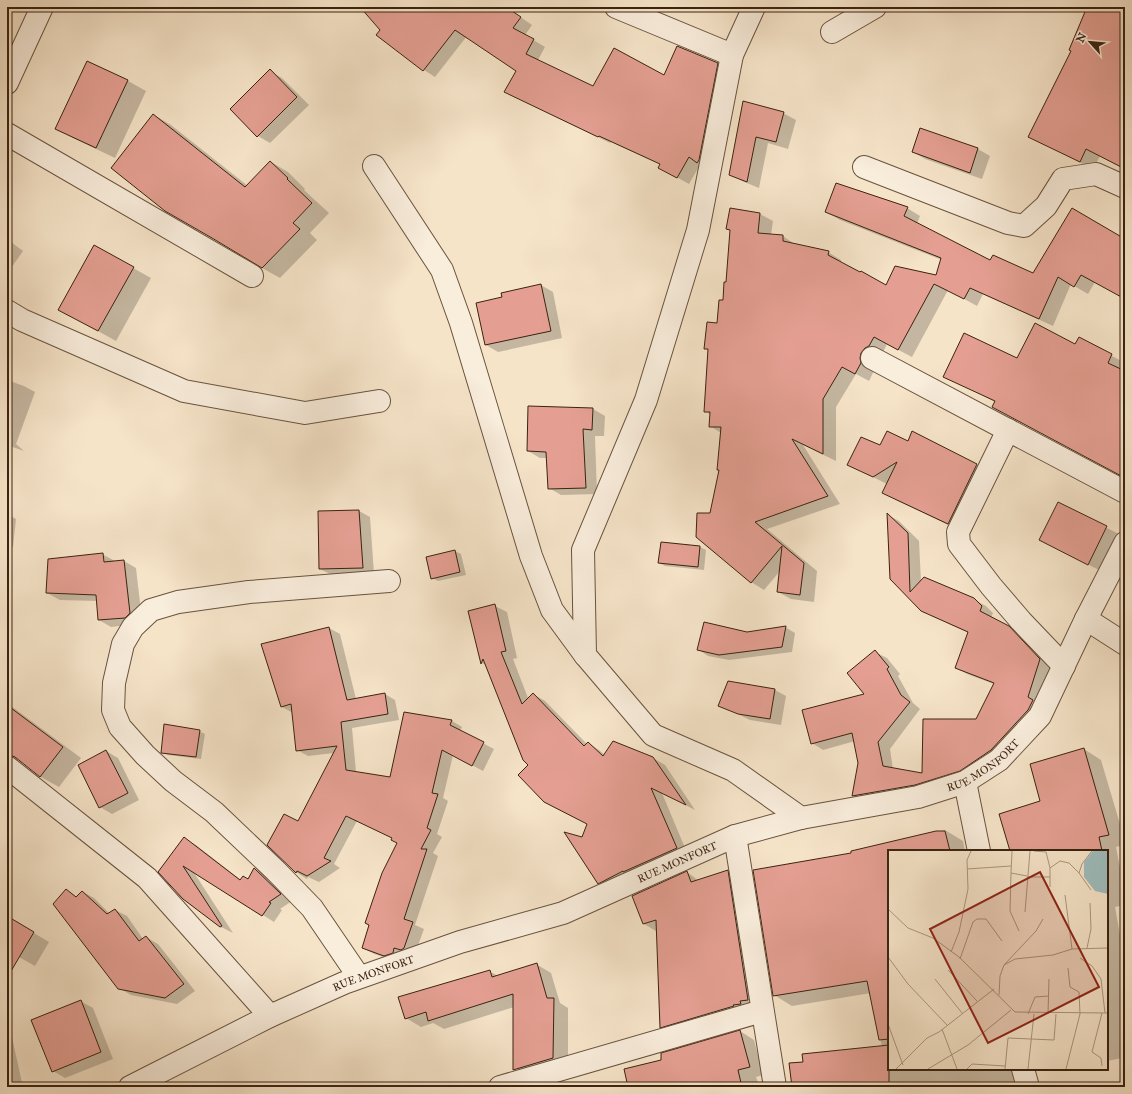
<svg xmlns="http://www.w3.org/2000/svg" width="1132" height="1094" font-family="'IM FELL Great Primer',serif">
	<style>
		.shadow { fill: #0003; fill-rule: evenodd }
		.building { fill: #e49f92; stroke: #3a2310 }
		.lines { fill: none; stroke-linecap: round; stroke-linejoin: round }
		.street-casing { stroke: #69533e; stroke-width: 24 }
		.street { stroke: #f9eddc; stroke-width: 22 }
		.labels { text-anchor: middle; stroke-width: 4; stroke-linejoin: round; paint-order: stroke }
		.street-label { font-size: 11px; fill: #3a2310; stroke: #f9eddc }
		.inset-road { fill: none; stroke: #ab977f; stroke-width: 1 }
		.view { fill: #8f2418; fill-opacity: 0.15; stroke: #8f2418; stroke-width: 2 }
		.inset-edge { fill: none; stroke: #3a2310; stroke-width: 2 }
	</style>
	<rect width="100%" height="100%" fill="#f6e4c9"/>
	<filter id="stains"><feTurbulence type="fractalNoise" baseFrequency=".005" numOctaves="4"/><feColorMatrix values="0 0 0 0 .2 0 0 0 0 .09 0 0 0 0 .02 0 0 0 .5 -.17"/></filter>
	<radialGradient id="worn" r=".72"><stop offset=".6" stop-color="#630" stop-opacity="0"/><stop offset="1" stop-color="#630" stop-opacity=".3"/></radialGradient>
	<g class="shadow">
		<path d="M 362,7 L 506,7 L 532,25 L 525,35 L 545,47 L 538,60 L 593,87 L 665,77 L 717,64 L 729,70 L 701,163 L 689,184 L 671,174 L 661,165 L 611,142 L 610,143 L 517,98 L 517,70 L 467,36 L 435,77 L 424,70 L 377,35 L 381,30 Z"/>
		<path d="M 1088,7 L 1125,7 L 1125,169 L 1100,156 L 1093,169 L 1030,137 L 1072,50 Z"/>
		<path d="M 88,62 L 128,81 L 146,91 L 115,158 L 75,139 L 57,129 Z"/>
		<path d="M 270,71 L 282,78 L 309,105 L 270,143 L 258,136 Z"/>
		<path d="M 744,102 L 783,113 L 796,120 L 788,149 L 768,143 L 759,188 L 742,181 L 730,174 Z"/>
		<path d="M 154,115 L 171,125 L 248,186 L 271,162 L 288,172 L 305,189 L 304,190 L 329,213 L 310,233 L 317,240 L 280,278 L 262,268 Z"/>
		<path d="M 920,129 L 978,149 L 990,156 L 982,179 L 925,159 L 913,152 Z"/>
		<path d="M 907,208 L 920,216 L 917,224 L 991,261 L 1034,274 L 1122,238 L 1125,232 L 1125,298 L 1095,282 L 1088,294 L 1071,284 L 1053,326 L 983,294 L 977,306 L 948,290 L 912,357 L 887,344 L 869,381 L 856,374 L 836,407 L 836,461 L 803,445 L 840,504 L 767,529 L 817,571 L 814,602 L 791,599 L 778,592 L 780,571 L 764,590 L 751,582 L 710,514 L 720,471 L 718,470 L 721,433 L 710,426 L 711,415 L 705,411 L 708,350 L 705,348 L 718,325 L 724,301 L 727,283 L 731,231 L 727,229 L 731,209 L 760,214 L 773,221 L 771,235 L 783,236 L 796,245 L 828,252 L 841,260 L 841,263 L 886,286 L 937,276 L 942,260 L 840,220 L 826,212 Z"/>
		<path d="M 7,239 L 23,251 L 7,274 Z"/>
		<path d="M 133,268 L 151,278 L 116,341 L 78,320 Z"/>
		<path d="M 541,285 L 553,292 L 562,338 L 498,352 L 486,345 L 503,298 Z"/>
		<path d="M 1079,338 L 1125,363 L 1125,477 L 995,402 L 945,376 L 1076,345 Z"/>
		<path d="M 7,380 L 24,386 L 35,392 L 16,444 L 24,451 L 7,445 Z"/>
		<path d="M 593,409 L 605,416 L 604,436 L 595,436 L 597,494 L 561,495 L 549,488 L 548,458 L 540,458 L 528,451 Z"/>
		<path d="M 913,432 L 992,474 L 963,532 L 898,501 L 883,493 L 887,484 L 849,465 L 881,447 L 908,442 Z"/>
		<path d="M 1058,504 L 1119,534 L 1101,571 L 1040,540 Z"/>
		<path d="M 359,511 L 370,517 L 374,574 L 332,575 L 320,569 Z"/>
		<path d="M 7,514 L 16,519 L 13,547 L 7,546 Z"/>
		<path d="M 888,515 L 899,521 L 919,541 L 921,582 L 973,599 L 986,606 L 993,613 L 991,618 L 1021,634 L 1051,666 L 1039,704 L 972,777 L 865,802 L 854,796 L 859,763 L 855,741 L 823,750 L 812,743 L 866,695 L 875,652 L 887,658 L 900,674 L 898,676 L 913,703 L 920,709 L 890,749 L 893,769 L 923,774 L 977,720 L 994,684 L 967,674 L 956,668 L 969,633 L 934,617 L 891,579 ZM 964,768 L 965,770 L 934,780 L 934,778 Z"/>
		<path d="M 700,547 L 706,550 L 704,570 L 665,566 L 659,563 Z"/>
		<path d="M 455,551 L 461,554 L 466,575 L 438,581 L 432,578 Z"/>
		<path d="M 102,554 L 115,561 L 124,561 L 136,568 L 142,620 L 137,624 L 111,627 L 99,620 L 97,601 L 60,600 L 47,593 Z"/>
		<path d="M 495,606 L 507,612 L 517,658 L 513,659 L 528,698 L 533,694 L 545,701 L 587,744 L 588,743 L 599,750 L 605,755 L 653,758 L 665,765 L 695,810 L 662,793 L 688,855 L 610,890 L 599,883 L 583,838 L 588,824 L 529,765 L 487,666 L 482,663 L 470,612 Z"/>
		<path d="M 785,627 L 795,633 L 792,652 L 729,660 L 708,656 L 699,650 L 747,633 Z"/>
		<path d="M 329,628 L 340,634 L 356,699 L 385,694 L 395,700 L 399,720 L 352,728 L 356,772 L 390,778 L 405,713 L 452,721 L 462,727 L 460,731 L 494,749 L 483,771 L 453,755 L 443,798 L 448,801 L 437,834 L 442,837 L 433,853 L 438,856 L 415,925 L 424,929 L 415,954 L 396,961 L 374,954 L 363,948 L 398,843 L 393,838 L 357,821 L 334,864 L 340,868 L 319,882 L 308,877 L 307,879 L 296,872 L 268,845 L 298,822 L 334,753 L 308,756 L 297,750 L 293,713 L 282,707 Z"/>
		<path d="M 729,682 L 775,690 L 786,696 L 781,725 L 750,720 L 719,705 Z"/>
		<path d="M 7,703 L 81,758 L 59,787 L 41,777 L 23,763 L 7,753 Z"/>
		<path d="M 199,731 L 205,734 L 201,759 L 168,755 L 162,752 Z"/>
		<path d="M 1084,749 L 1101,760 L 1125,841 L 1125,845 L 1116,847 L 1125,893 L 1125,905 L 1115,907 L 1122,946 L 1125,945 L 1125,1059 L 1122,1058 L 1107,1061 L 1107,851 L 1011,851 L 1042,802 Z"/>
		<path d="M 106,751 L 118,758 L 139,800 L 112,814 L 100,807 Z"/>
		<path d="M 945,830 L 963,841 L 965,851 L 889,851 L 889,1069 L 1013,1069 L 1014,1087 L 793,1087 L 804,1063 L 882,1047 L 871,993 L 792,1006 L 774,995 L 852,854 L 852,852 Z"/>
		<path d="M 184,839 L 196,845 L 241,880 L 249,880 L 255,869 L 266,876 L 292,901 L 280,909 L 282,910 L 274,922 L 193,871 L 233,933 L 221,927 L 184,899 L 159,872 Z"/>
		<path d="M 728,871 L 740,878 L 760,1007 L 673,1034 L 661,1027 L 657,930 L 656,931 L 644,924 L 687,872 L 699,881 Z"/>
		<path d="M 66,890 L 77,897 L 83,892 L 94,898 L 110,914 L 115,910 L 127,916 L 143,939 L 146,937 L 158,944 L 195,991 L 177,1004 L 131,995 L 119,988 Z"/>
		<path d="M 7,917 L 49,942 L 35,966 L 19,957 L 7,948 Z"/>
		<path d="M 536,964 L 551,973 L 560,1003 L 568,1008 L 568,1067 L 529,1076 L 514,1067 L 514,1007 L 444,1029 L 433,1023 L 421,1027 L 406,1018 L 489,971 L 498,976 Z"/>
		<path d="M 80,1001 L 93,1008 L 113,1059 L 65,1078 L 53,1071 Z"/>
		<path d="M 7,1015 L 23,1087 L 7,1087 Z"/>
		<path d="M 740,1031 L 754,1040 L 763,1075 L 756,1077 L 760,1087 L 629,1087 L 662,1061 Z"/>
	</g>
	<g class="building">
		<path d="M 360,7 L 506,7 L 521,17 L 513,28 L 534,39 L 526,54 L 593,86 L 614,48 L 664,75 L 677,46 L 718,63 L 699,160 L 697,163 L 689,157 L 677,178 L 658,168 L 660,164 L 599,136 L 598,137 L 504,92 L 516,71 L 455,30 L 423,71 L 376,35 L 380,30 Z"/>
		<path d="M 1087,7 L 1125,7 L 1125,169 L 1086,149 L 1080,162 L 1028,137 L 1071,51 L 1069,50 Z"/>
		<path d="M 87,61 L 128,80 L 96,148 L 55,129 Z"/>
		<path d="M 270,69 L 297,97 L 257,137 L 230,109 Z"/>
		<path d="M 743,101 L 784,112 L 776,142 L 756,137 L 747,182 L 729,175 Z"/>
		<path d="M 153,114 L 245,187 L 270,161 L 288,178 L 287,179 L 312,203 L 293,223 L 300,229 L 262,268 L 212,238 L 165,211 L 111,168 Z"/>
		<path d="M 920,128 L 978,148 L 970,173 L 912,152 Z"/>
		<path d="M 836,183 L 908,207 L 904,216 L 990,260 L 993,255 L 1033,273 L 1072,208 L 1125,239 L 1125,299 L 1081,275 L 1074,287 L 1058,277 L 1039,319 L 970,288 L 964,299 L 934,284 L 898,350 L 874,337 L 869,346 L 865,348 L 861,353 L 860,358 L 861,363 L 855,374 L 842,367 L 823,399 L 823,454 L 792,439 L 828,496 L 755,522 L 804,563 L 800,595 L 777,592 L 782,546 L 751,583 L 696,537 L 697,513 L 710,513 L 719,470 L 717,470 L 721,427 L 709,427 L 710,412 L 704,412 L 708,349 L 704,349 L 707,322 L 717,323 L 719,300 L 723,300 L 724,282 L 726,282 L 730,230 L 726,229 L 730,208 L 760,213 L 758,233 L 783,235 L 783,241 L 829,251 L 828,255 L 860,272 L 861,271 L 886,285 L 895,266 L 936,275 L 941,258 L 825,212 Z"/>
		<path d="M 94,245 L 134,267 L 98,331 L 58,310 Z"/>
		<path d="M 541,284 L 551,331 L 485,345 L 476,303 L 502,297 L 501,293 Z"/>
		<path d="M 1035,323 L 1075,344 L 1079,337 L 1112,354 L 1108,363 L 1125,371 L 1125,478 L 992,407 L 995,401 L 943,377 L 964,333 L 1017,358 Z"/>
		<path d="M 528,406 L 593,408 L 592,430 L 583,429 L 586,488 L 548,489 L 546,452 L 527,451 Z"/>
		<path d="M 887,431 L 908,441 L 912,431 L 977,464 L 948,524 L 882,493 L 897,462 L 873,477 L 847,465 L 861,437 L 880,445 Z"/>
		<path d="M 1058,502 L 1107,526 L 1088,565 L 1039,540 Z"/>
		<path d="M 359,510 L 363,568 L 319,569 L 318,511 Z"/>
		<path d="M 887,513 L 908,533 L 910,592 L 924,577 L 974,598 L 982,606 L 980,611 L 1009,626 L 1040,659 L 1028,697 L 1033,700 L 1028,710 L 991,750 L 960,771 L 915,785 L 852,796 L 858,763 L 852,733 L 811,744 L 802,710 L 864,694 L 847,673 L 875,650 L 889,667 L 887,669 L 901,695 L 910,702 L 878,742 L 883,766 L 922,773 L 923,719 L 976,719 L 994,683 L 955,668 L 968,632 L 921,611 L 890,579 Z"/>
		<path d="M 661,542 L 700,546 L 698,567 L 658,563 Z"/>
		<path d="M 455,550 L 460,572 L 431,579 L 426,557 Z"/>
		<path d="M 103,553 L 104,562 L 124,560 L 130,613 L 125,618 L 98,620 L 96,595 L 46,593 L 48,559 Z"/>
		<path d="M 495,604 L 506,651 L 501,652 L 522,704 L 533,693 L 584,746 L 588,742 L 603,756 L 613,741 L 653,757 L 686,805 L 651,788 L 677,848 L 623,872 L 623,871 L 598,884 L 564,832 L 582,837 L 587,824 L 544,802 L 518,775 L 528,765 L 523,760 L 483,659 L 481,664 L 468,611 Z"/>
		<path d="M 704,622 L 747,632 L 786,626 L 782,647 L 719,655 L 697,650 Z"/>
		<path d="M 329,627 L 347,700 L 385,693 L 388,714 L 341,722 L 346,770 L 390,777 L 404,712 L 452,720 L 450,725 L 484,742 L 472,766 L 442,750 L 432,793 L 438,794 L 427,828 L 431,830 L 421,849 L 427,849 L 404,919 L 413,922 L 404,948 L 401,950 L 394,948 L 393,953 L 384,956 L 362,948 L 369,925 L 365,923 L 382,873 L 397,843 L 391,840 L 392,838 L 346,816 L 324,858 L 331,861 L 307,876 L 297,871 L 296,873 L 267,845 L 284,814 L 298,821 L 337,746 L 296,751 L 291,704 L 281,707 L 261,644 Z"/>
		<path d="M 728,681 L 775,689 L 770,719 L 738,714 L 718,706 Z"/>
		<path d="M 7,705 L 63,747 L 40,777 L 15,757 L 7,754 Z"/>
		<path d="M 164,724 L 200,730 L 196,757 L 161,753 Z"/>
		<path d="M 1084,748 L 1109,835 L 1099,837 L 1102,851 L 1010,851 L 999,814 L 1040,801 L 1030,764 Z"/>
		<path d="M 106,750 L 128,793 L 99,808 L 78,765 Z"/>
		<path d="M 936,831 L 945,831 L 950,851 L 889,851 L 889,1039 L 879,1040 L 867,981 L 773,996 L 753,870 L 851,853 L 851,851 Z"/>
		<path d="M 184,837 L 240,880 L 243,876 L 248,879 L 254,868 L 281,894 L 269,902 L 271,903 L 262,916 L 183,866 L 222,926 L 220,927 L 183,899 L 158,872 Z"/>
		<path d="M 728,870 L 748,1000 L 740,1001 L 741,1004 L 733,1005 L 734,1006 L 660,1028 L 656,920 L 643,924 L 632,896 L 687,871 L 691,882 Z"/>
		<path d="M 66,889 L 76,897 L 82,891 L 107,914 L 115,909 L 139,941 L 146,936 L 184,984 L 165,998 L 118,989 L 53,904 Z"/>
		<path d="M 7,916 L 34,932 L 7,978 Z"/>
		<path d="M 537,963 L 547,998 L 554,998 L 553,1058 L 513,1070 L 513,994 L 428,1021 L 426,1012 L 405,1019 L 398,997 L 490,970 L 492,977 Z"/>
		<path d="M 81,1000 L 101,1052 L 52,1072 L 31,1020 Z"/>
		<path d="M 740,1030 L 750,1067 L 738,1070 L 742,1087 L 628,1087 L 624,1069 L 661,1060 L 661,1053 Z"/>
		<path d="M 889,1045 L 889,1087 L 792,1087 L 789,1063 L 803,1062 L 802,1054 Z"/>
	</g>
	<g class="lines">
		<defs>
			<g id="street">
				<path d="M 616,7 L 732,55"/>
				<path d="M 754,7 L 732,55 L 698,230 L 646,400 L 583,550 L 585,655 L 653,735 L 733,770 L 801,818"/>
				<path d="M 832,32 L 875,7"/>
				<path d="M 7,83 L 42,7"/>
				<path d="M 7,134 L 252,276"/>
				<path d="M 374,166 L 442,270 L 461,323 L 531,556 L 552,610 L 585,655"/>
				<path d="M 864,167 L 1008,223 L 1024,226 L 1046,206 L 1063,179 L 1096,174 L 1125,187"/>
				<path d="M 7,311 L 22,320 L 184,391 L 305,413 L 379,401"/>
				<path d="M 872,358 L 1125,492"/>
				<path d="M 1008,430 L 958,532 L 959,544 L 991,586 L 1021,621 L 1064,666"/>
				<path d="M 1086,619 L 1125,644"/>
				<path d="M 7,767 L 147,878 L 270,1016"/>
				<path d="M 965,782 L 979,851"/>
				<path d="M 735,836 L 775,1087"/>
				<path d="M 359,977 L 312,908 L 276,871 L 214,812 L 173,781 L 145,755 L 120,727 L 113,710 L 114,683 L 123,644 L 133,627 L 151,610 L 178,602 L 249,592 L 389,581"/>
				<path d="M 1023,1069 L 1028,1087"/>
				<path id="s1" d="M 130,1087 L 270,1016 L 344,983 L 460,942 L 563,913 L 735,836 L 801,818 L 918,797 L 965,782 L 999,760 L 1040,716 L 1086,619 L 1125,543"/>
				<path d="M 500,1087 L 762,1011"/>
			</g>
		</defs>
		<use href="#street" class="street-casing"/>
		<use href="#street" class="street"/>
	</g>
	<g class="labels">
		<g class="street-label">
			<text dy="4" stroke="none"><textPath href="#s1" startOffset="917">RUE MONFORT</textPath></text>
			<text dy="4" stroke="none"><textPath href="#s1" startOffset="593">RUE MONFORT</textPath></text>
			<text dy="4" stroke="none"><textPath href="#s1" startOffset="269">RUE MONFORT</textPath></text>
		</g>
	</g>
	<g transform="translate(888 850)">
		<rect width="220" height="220" fill="#f6e4c9"/>
		<path d="M 205,1 L 220,1 L 220,44 L 207,41 L 196,27 L 196,12 Z" fill="#9ebdbd"/>
		<path class="inset-road" d="M 124,1 L 123,23 L 139,26M 146,1 L 158,2 L 162,18M 79,19 L 123,16M 123,23 L 122,61 L 131,81M 139,27 L 162,27M 162,37 L 162,18 L 172,11 L 181,13 L 191,23M 203,40 L 191,23 L 194,14 L 204,1M 177,45 L 184,99M 0,59 L 20,78 L 45,88 L 71,107 L 127,162 L 220,163M 137,62 L 142,1M 199,98 L 203,79 L 202,53M 63,102 L 71,82 L 80,39 L 79,10 L 83,1M 0,107 L 20,134 L 59,175M 192,108 L 204,116 L 213,129 L 217,163M 72,109 L 85,72 L 89,69 L 98,69 L 114,91M 116,115 L 148,81 L 155,69M 60,120 L 89,151M 47,129 L 74,163M 111,145 L 112,126 L 116,115 L 127,109 L 165,105 L 184,99 L 220,98M 214,163 L 204,202 L 213,208 L 214,216M 140,164 L 147,147 L 161,146M 160,164 L 161,129M 0,174 L 15,215M 54,179 L 69,219M 8,219 L 39,188 L 51,182 L 106,139M 40,219 L 80,195 L 123,160M 79,219 L 84,214 L 117,216M 117,219 L 120,188 L 166,190 L 168,164M 140,219 L 146,164M 178,219 L 192,164 L 191,142 L 182,137 L 180,118"/>
		<path class="view" d="M 152,22 L 211,137 L 100,193 L 42,79 Z"/>
		<rect width="220" height="220" class="inset-edge"/>
	</g>
	<rect width="1132" height="1094" fill="none" stroke="#f6e4c9" stroke-width="24"/>
	<rect x="8" y="8" width="1116" height="1078" fill="none" stroke="#3a2310" stroke-width="2"/>
	<rect x="12" y="12" width="1108" height="1070" fill="none" stroke="#3a2310"/>
	<g transform="translate(1090 42) rotate(297)" stroke="#f9eddc" stroke-width="3" paint-order="stroke">
	<path d="M0-3L7 15L0 10L-7 15Z" fill="#3a2310"/>
	<text y="-6" font-size="11" font-weight="bold" text-anchor="middle" fill="#3a2310">N</text>
	</g>
	<rect width="100%" height="100%" filter="url(#stains)"/>
	<rect width="100%" height="100%" fill="url(#worn)"/>
</svg>
